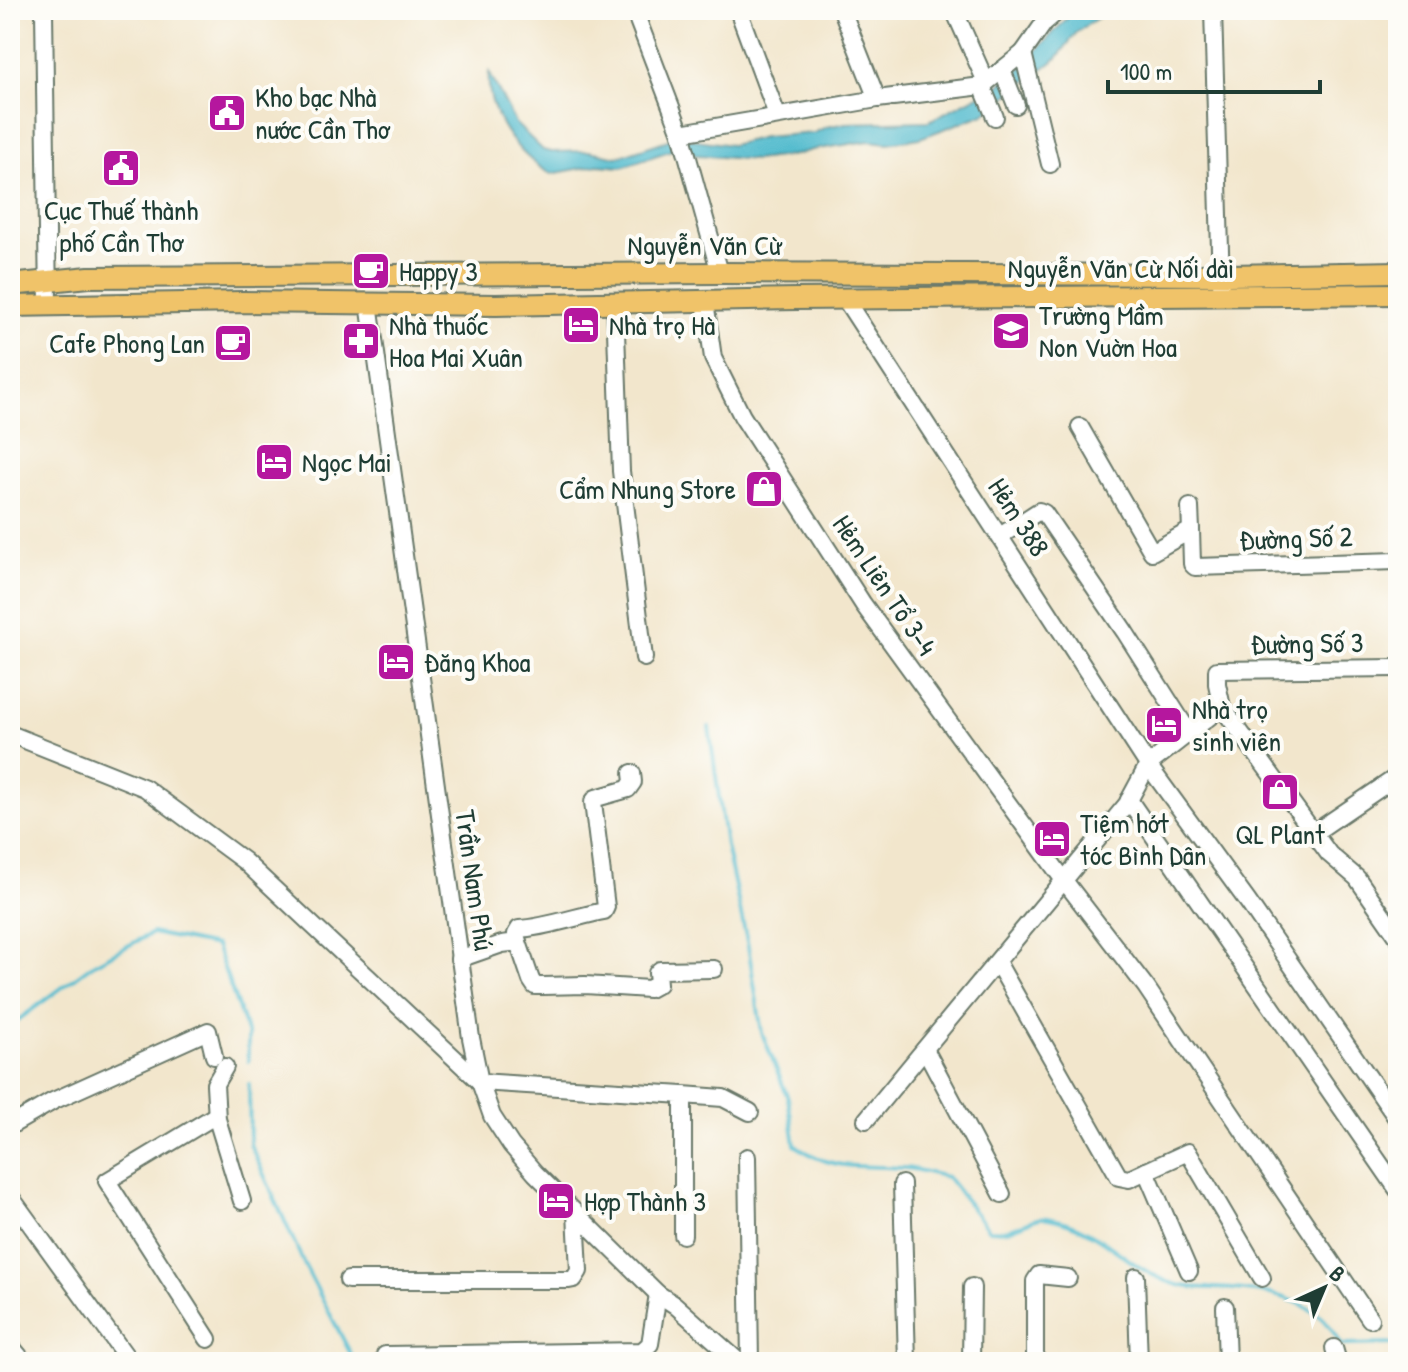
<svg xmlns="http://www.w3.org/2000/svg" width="1408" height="1372" font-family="'Patrick Hand',sans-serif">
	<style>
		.water { fill: #52bbce; stroke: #387c81; stroke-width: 2 }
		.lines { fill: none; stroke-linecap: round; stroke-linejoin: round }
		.stream { stroke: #52bbce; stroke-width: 4 }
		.minor-casing { stroke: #697869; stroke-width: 20 }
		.major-casing { stroke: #697869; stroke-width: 24 }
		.minor { stroke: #fff; stroke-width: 16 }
		.major { stroke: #f0c369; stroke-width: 20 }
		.labels { text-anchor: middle; stroke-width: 8; stroke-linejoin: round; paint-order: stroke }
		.poi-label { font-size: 28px; fill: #1f3d34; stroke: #fdfcf7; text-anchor: start }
		.street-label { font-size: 28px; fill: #1f3d34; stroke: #fdfcf7 }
	</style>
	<rect width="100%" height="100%" fill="#fdfcf7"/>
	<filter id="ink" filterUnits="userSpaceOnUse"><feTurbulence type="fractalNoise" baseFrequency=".0125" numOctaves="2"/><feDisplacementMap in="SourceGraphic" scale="16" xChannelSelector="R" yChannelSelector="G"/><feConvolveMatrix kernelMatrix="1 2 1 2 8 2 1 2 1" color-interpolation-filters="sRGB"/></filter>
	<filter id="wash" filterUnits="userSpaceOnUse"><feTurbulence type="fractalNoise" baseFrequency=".006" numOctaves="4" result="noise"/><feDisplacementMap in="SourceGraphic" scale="32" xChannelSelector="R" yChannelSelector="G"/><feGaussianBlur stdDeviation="1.8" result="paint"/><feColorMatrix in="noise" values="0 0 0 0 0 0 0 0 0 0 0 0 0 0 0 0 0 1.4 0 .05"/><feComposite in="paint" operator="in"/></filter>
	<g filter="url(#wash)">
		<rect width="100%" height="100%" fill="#f2e6cc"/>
		<path class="water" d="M 1075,10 L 1109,10 L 1077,32 L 1057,58 L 984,114 L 920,138 L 888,143 L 869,141 L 812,150 L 795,155 L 755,160 L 697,155 L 678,148 L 622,167 L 598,165 L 551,174 C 517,155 485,112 489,72 L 515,123 L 543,150 L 551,152 L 590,151 L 617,157 L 677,137 L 731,145 L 763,137 L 814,133 L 826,127 L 846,123 L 929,121 L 1000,84 L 1020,68 Z"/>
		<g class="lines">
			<g class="stream">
				<path d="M 709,727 L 726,846 L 748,946 L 762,1033 L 788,1098 L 795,1145 C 835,1173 859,1164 904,1168 C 918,1169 933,1174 947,1177 L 989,1230 C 995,1230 1001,1231 1007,1230 C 1020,1227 1035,1216 1048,1218 C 1099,1227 1122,1263 1166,1281 C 1187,1289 1193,1287 1214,1288 C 1250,1289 1290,1293 1320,1316 C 1329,1322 1335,1336 1342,1345 L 1398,1344"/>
				<path d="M 10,1026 L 94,964 L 152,933 L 216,946 L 248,1035 L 248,1061"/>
				<path d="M 249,1084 L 250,1144 L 305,1266 L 355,1362"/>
			</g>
		</g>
	</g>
	<g filter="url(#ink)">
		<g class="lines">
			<defs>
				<g id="minor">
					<path d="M 44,10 L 48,305"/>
					<path d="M 634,10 L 681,133 L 720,273"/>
					<path d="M 738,10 L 777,115"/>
					<path d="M 842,10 L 877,99"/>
					<path d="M 954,10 L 986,82"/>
					<path d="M 1213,10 L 1221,284"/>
					<path d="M 1023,53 L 1044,23 L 1059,10"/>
					<path d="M 1002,70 L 1016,105"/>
					<path d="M 982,86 L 995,117"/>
					<path d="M 681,133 L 877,99 L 982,86 L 1023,53 L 1050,164"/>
					<path d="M 845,299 L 1148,765 L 1248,902 L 1398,1120"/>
					<path d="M 705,301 L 713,358 L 742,416 L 863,604 L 1063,879 L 1146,987 L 1370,1319"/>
					<path d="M 369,303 L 471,1038 L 480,1082 L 492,1116 L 511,1145 L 535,1173 L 658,1294 L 675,1305 L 739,1362"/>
					<path d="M 615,303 L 621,471 L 644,658"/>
					<path d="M 1080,427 L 1152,552 L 1191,530 L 1192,564 L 1195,567 L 1398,561"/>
					<path d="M 1190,507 L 1191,530"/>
					<path d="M 1000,536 L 1039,511 L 1044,513 L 1125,632 L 1188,731"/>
					<path d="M 1398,668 L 1217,670 L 1217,684 L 1222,707 L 1329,854 L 1357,878 L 1398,937"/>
					<path d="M 10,734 L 145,788 L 244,861 L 480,1082 L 683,1095 L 683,1235"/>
					<path d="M 1129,800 L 1398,1190"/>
					<path d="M 1314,833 L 1398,776"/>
					<path d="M 518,942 L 516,934 L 519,929 C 544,928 578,916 604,911 L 606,907 L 593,802 L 596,798 L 628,789 L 633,782 L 632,773"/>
					<path d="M 459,959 L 502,944 L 518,942 L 531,980 L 535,986 L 543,986 L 585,985 L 649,989 L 658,984 L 657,973 L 660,970 L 714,969"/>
					<path d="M 997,962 L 1119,1177 L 1129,1179 L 1188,1152 L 1262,1278"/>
					<path d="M 925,1049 L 1002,1194"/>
					<path d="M 683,1095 L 723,1098 L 750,1112"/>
					<path d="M 217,1119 L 215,1084 L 225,1067"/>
					<path d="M 866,1120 L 1127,804 L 1148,765 L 1222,707"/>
					<path d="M 10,1126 L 53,1101 L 208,1031 L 214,1056"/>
					<path d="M 747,1157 L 750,1362"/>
					<path d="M 1146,1171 L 1189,1271"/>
					<path d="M 902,1184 L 907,1362"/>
					<path d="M 10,1196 L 130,1362"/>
					<path d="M 1136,1277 L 1139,1362"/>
					<path d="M 348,1280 L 569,1280 L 574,1279 L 579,1271 L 576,1213"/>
					<path d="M 1225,1307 L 1227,1362"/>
					<path d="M 208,1339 L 107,1181 L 213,1117 L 217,1119 L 242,1201"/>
					<path d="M 10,1345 L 24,1362"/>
					<path d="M 1334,1348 L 1338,1362"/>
					<path d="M 385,1355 L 642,1351 L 650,1344 L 658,1294"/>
					<path d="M 971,1362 L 972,1287"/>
					<path d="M 1035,1362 L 1035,1281 L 1039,1275 L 1068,1278"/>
				</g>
				<g id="major">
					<path d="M 10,285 L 89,277 L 720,273 L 1229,275 L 1398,272"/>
					<path d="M 10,306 L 243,302 L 496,305 L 796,299 L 1398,294"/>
				</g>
			</defs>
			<use href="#minor" class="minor-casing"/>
			<use href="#major" class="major-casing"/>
			<use href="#minor" class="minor"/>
			<use href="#major" class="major"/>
		</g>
	</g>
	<defs>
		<symbol id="civic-square" viewBox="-11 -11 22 22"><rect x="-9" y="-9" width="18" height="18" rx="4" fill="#b5179e" stroke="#fdfcf7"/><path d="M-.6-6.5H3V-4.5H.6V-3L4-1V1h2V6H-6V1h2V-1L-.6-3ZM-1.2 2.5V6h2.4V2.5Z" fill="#fff"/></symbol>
		<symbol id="cafe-square" viewBox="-11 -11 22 22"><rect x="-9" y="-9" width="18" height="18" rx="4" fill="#b5179e" stroke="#fdfcf7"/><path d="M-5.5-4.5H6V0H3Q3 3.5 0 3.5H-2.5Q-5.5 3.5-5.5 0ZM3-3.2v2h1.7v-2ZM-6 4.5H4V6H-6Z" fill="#fff"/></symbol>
		<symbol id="hotel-square" viewBox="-11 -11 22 22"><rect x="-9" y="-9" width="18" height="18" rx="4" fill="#b5179e" stroke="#fdfcf7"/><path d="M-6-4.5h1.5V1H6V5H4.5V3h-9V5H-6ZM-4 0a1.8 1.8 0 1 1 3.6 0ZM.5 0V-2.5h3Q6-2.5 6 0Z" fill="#fff"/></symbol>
		<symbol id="school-square" viewBox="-11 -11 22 22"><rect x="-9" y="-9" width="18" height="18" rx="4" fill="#b5179e" stroke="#fdfcf7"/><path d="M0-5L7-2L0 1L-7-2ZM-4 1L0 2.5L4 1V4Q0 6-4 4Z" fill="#fff"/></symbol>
		<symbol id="pharmacy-square" viewBox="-11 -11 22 22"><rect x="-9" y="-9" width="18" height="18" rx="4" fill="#b5179e" stroke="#fdfcf7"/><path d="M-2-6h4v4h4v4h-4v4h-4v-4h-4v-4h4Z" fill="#fff"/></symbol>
		<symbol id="shop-square" viewBox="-11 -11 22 22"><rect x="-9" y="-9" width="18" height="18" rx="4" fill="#b5179e" stroke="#fdfcf7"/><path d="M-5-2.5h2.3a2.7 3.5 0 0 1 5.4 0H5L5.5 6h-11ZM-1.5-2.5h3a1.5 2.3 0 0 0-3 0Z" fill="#fff"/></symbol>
	</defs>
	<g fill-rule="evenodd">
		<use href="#civic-square" x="205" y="91" width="44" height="44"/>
		<use href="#civic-square" x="99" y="146" width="44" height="44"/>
		<use href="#cafe-square" x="349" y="249" width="44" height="44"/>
		<use href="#hotel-square" x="559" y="303" width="44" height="44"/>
		<use href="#school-square" x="989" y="309" width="44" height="44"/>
		<use href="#pharmacy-square" x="339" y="319" width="44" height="44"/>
		<use href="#cafe-square" x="211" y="321" width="44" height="44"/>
		<use href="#hotel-square" x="252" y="440" width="44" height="44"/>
		<use href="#shop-square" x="742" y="467" width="44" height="44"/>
		<use href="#hotel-square" x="374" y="640" width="44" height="44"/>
		<use href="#hotel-square" x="1142" y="703" width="44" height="44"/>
		<use href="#shop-square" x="1258" y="770" width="44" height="44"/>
		<use href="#hotel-square" x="1030" y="817" width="44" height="44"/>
		<use href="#hotel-square" x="534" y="1179" width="44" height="44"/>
	</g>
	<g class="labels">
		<g class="poi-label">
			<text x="255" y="107">Kho bạc Nhà<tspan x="255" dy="32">nước Cần Thơ</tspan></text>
			<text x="121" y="220" text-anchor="middle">Cục Thuế thành<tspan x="121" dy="32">phố Cần Thơ</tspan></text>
			<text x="399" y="281">Happy 3</text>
			<text x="1039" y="325">Trường Mầm<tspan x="1039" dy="32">Non Vuờn Hoa</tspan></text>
			<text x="389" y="335">Nhà thuốc<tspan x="389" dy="32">Hoa Mai Xuân</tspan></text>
			<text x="609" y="335">Nhà trọ Hà</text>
			<text x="205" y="353" text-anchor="end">Cafe Phong Lan</text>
			<text x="302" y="472">Ngọc Mai</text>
			<text x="736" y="499" text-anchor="end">Cẩm Nhung Store</text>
			<text x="424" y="672">Đăng Khoa</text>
			<text x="1192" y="719">Nhà trọ<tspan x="1192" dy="32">sinh viên</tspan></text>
			<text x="1080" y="833">Tiệm hớt<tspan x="1080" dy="32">tóc Bình Dân</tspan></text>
			<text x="1280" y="844" text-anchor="middle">QL Plant</text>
			<text x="584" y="1211">Hợp Thành 3</text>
		</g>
		<g class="street-label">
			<text x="704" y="255">Nguyễn Văn Cừ</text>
			<text x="1121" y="278">Nguyễn Văn Cừ Nối dài</text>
			<text transform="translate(1019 517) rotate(57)" y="10">Hẻm 388</text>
			<text transform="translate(1296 538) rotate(-2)" y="10">Đường Số 2</text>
			<text transform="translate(885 585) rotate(56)" y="10">Hẻm Liên Tổ 3-4</text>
			<text transform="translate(1307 643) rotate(-1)" y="10">Đường Số 3</text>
			<text transform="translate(475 880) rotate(82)" y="10">Trần Nam Phú</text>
		</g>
	</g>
	<rect width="1408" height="1372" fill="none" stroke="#fdfcf7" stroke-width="40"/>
	<g transform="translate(1324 1288) rotate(44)" stroke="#fdfcf7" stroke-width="6" paint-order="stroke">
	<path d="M0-6L14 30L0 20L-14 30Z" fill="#1f3d34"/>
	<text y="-12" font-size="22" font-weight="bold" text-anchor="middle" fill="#1f3d34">B</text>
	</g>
	<path d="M1108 80v12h212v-12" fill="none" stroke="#1f3d34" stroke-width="4"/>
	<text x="1120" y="80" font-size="24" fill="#1f3d34" stroke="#fdfcf7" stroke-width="6" paint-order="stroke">100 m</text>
</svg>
